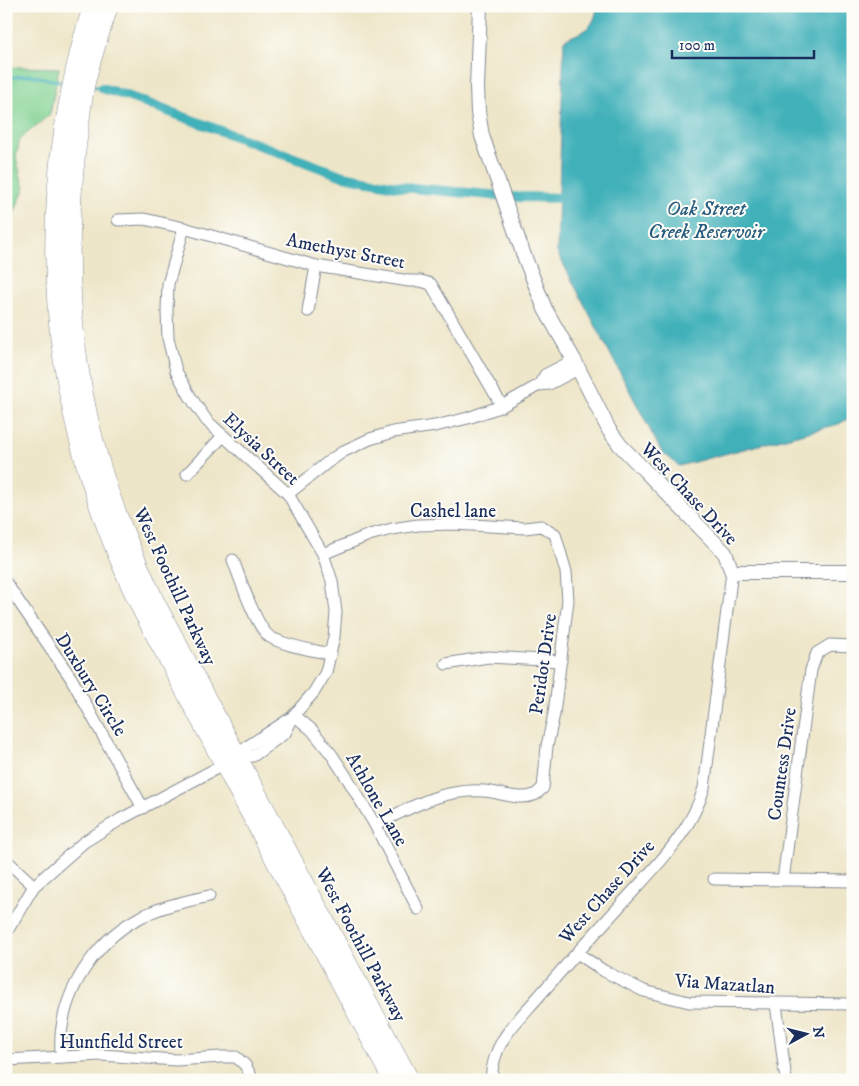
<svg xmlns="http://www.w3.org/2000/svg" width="859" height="1086" font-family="'IM FELL DW Pica',serif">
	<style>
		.green { fill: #80d192; stroke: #4e8078 }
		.water { fill: #40b0b9; stroke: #2e708c }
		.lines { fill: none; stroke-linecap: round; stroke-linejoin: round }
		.stream { stroke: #40b0b9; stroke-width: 3 }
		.canal { stroke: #40b0b9; stroke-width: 10 }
		.minor-casing { stroke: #848a94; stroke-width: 13 }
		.tertiary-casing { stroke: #848a94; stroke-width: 16 }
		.primary-casing { stroke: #848a94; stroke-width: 19 }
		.minor { stroke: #fff; stroke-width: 11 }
		.tertiary { stroke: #fff; stroke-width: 14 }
		.primary { stroke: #fff; stroke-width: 18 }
		.labels { text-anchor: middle; stroke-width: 4; stroke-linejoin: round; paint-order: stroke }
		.street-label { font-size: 19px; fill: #1b2f5e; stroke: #fdfcf7 }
		.water-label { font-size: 20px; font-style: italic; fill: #285c7e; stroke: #fdfcf7 }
	</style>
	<rect width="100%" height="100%" fill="#fdfcf7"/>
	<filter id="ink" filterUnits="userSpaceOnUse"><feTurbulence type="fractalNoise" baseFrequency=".02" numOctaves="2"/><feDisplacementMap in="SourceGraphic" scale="10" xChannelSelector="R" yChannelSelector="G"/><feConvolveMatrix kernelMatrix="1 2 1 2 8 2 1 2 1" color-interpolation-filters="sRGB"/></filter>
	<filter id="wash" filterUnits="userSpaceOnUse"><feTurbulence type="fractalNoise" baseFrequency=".0096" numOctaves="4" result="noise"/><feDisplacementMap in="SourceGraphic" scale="20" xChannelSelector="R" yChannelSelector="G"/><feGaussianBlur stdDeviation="1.12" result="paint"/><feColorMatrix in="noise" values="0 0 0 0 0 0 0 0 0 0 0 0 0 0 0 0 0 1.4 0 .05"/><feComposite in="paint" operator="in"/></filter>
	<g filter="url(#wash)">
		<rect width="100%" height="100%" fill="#eee6c9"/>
		<path class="green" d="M 18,67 L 59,68 L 50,114 L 20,139 L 16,157 L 24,189 L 6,233 L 6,69 Z"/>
		<path class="water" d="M 597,6 L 853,6 L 853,416 L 839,424 L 679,466 L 661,451 L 557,252 L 564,40 C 583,31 595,29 597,6 Z"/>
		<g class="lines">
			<g class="stream">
				<path d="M 6,78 L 30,75 L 66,83"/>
				<path d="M 90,86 L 102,88"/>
			</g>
			<path class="canal" d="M 102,88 L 127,96 L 343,176 L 401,187 L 513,197 L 574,198"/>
		</g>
	</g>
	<g filter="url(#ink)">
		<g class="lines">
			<defs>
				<g id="minor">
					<path d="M 118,220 L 144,219 L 184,228 L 316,266 L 409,281 L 421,281 L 431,284 L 502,406"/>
					<path d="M 184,228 L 168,284 L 167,311 L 168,338 L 176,371 L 191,398 L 207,421 L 288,494 L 323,554 L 332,581 L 336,612 L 334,637 L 326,672 L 314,692 L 294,715 L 285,733 L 253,756 L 238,757"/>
					<path d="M 308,311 L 316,266"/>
					<path d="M 539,385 L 545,375 L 574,360"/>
					<path d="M 187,474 L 223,436"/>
					<path d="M 288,494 L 328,462 L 344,451 L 370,439 L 393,432 L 435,426 L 468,418 L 502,406 L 539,385 L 549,384 L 578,369"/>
					<path d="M 323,554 L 369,535 L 392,529 L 418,525 L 454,524 L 525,528 L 541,526 L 555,534 L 566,572 L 568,600 L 554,714 L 547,746 L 543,788 C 540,790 537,794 534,795 C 519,801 499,792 484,791 C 443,788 410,808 375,825"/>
					<path d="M 233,560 C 240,578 256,628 270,637 C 285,646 313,650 330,654"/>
					<path d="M 6,583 L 71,678 L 143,808"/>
					<path d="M 446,664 L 488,657 L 561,661"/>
					<path d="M 294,715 L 312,730 L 332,755 L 349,781 L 375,825 L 418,909"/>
					<path d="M 6,860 L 34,886"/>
					<path d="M 714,879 L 853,881"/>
					<path d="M 783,880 L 811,670 L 817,653 L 830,645 L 853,646"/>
					<path d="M 6,933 L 34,886 L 84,842 L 121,819 L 238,757 L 248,746 L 291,718"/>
					<path d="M 577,953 L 604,971 L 644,991 L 689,1002 L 853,1004"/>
					<path d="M 776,1004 L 786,1080"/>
					<path d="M 61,1057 C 61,1047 60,1037 62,1027 C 68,982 102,935 143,916 C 163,906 187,901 209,896"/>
					<path d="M 6,1060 L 101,1055 L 176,1060 L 221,1057 L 236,1057 L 245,1065 L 253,1080"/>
					<path d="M 491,1080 C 493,1041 515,1024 539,996 C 565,966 591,937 618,908 C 650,872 690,836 704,788 L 732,572"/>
				</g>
				<path id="tertiary" d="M 480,6 L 477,87 L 478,112 L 482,136 L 523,253 L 545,309 L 574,360 L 609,430 L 620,445 L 725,553 L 732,572 L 853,572"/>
				<g id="primary">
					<path d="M 92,6 C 27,216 47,416 143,613 L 392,1080"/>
					<path d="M 109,6 C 101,31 92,57 86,82 C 82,103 80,125 77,146 C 64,256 71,369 104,475 C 118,520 137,562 157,605 L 410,1080"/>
				</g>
			</defs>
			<use href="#minor" class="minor-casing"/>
			<use href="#tertiary" class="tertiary-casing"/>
			<use href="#primary" class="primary-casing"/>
			<use href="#minor" class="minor"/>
			<use href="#tertiary" class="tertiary"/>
			<use href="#primary" class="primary"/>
		</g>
	</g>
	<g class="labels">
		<g class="street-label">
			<text transform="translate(346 250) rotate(11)" y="7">Amethyst Street</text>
			<text transform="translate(262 448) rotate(43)" y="7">Elysia Street</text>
			<text transform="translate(690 493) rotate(47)" y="7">West Chase Drive</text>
			<text x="453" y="517">Cashel lane</text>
			<text transform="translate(176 586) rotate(65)" y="7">West Foothill Parkway</text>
			<text transform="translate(542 664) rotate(-82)" y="7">Peridot Drive</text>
			<text transform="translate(92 684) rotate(58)" y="7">Duxbury Circle</text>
			<text transform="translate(781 764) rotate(-82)" y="7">Countess Drive</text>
			<text transform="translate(378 799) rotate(60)" y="7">Athlone Lane</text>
			<text transform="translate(606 891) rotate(-48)" y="7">West Chase Drive</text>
			<text transform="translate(362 944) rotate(62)" y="7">West Foothill Parkway</text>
			<text transform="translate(725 983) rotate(4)" y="7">Via Mazatlan</text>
			<text x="121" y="1048">Huntfield Street</text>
		</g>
		<g class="water-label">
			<text x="706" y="215">Oak Street<tspan x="706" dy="23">Creek Reservoir</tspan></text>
		</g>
	</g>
	<rect width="859" height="1086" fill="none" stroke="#fdfcf7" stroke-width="25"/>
	<g transform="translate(806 1034) rotate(83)" stroke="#fdfcf7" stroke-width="4" paint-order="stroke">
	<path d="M0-4L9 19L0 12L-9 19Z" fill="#1b2f5e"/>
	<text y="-8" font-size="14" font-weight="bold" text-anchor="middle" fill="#1b2f5e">N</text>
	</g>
	<path d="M672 50v8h142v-8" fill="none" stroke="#1b2f5e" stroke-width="2.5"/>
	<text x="679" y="50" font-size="15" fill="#1b2f5e" stroke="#fdfcf7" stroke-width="4" paint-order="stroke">100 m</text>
</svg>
